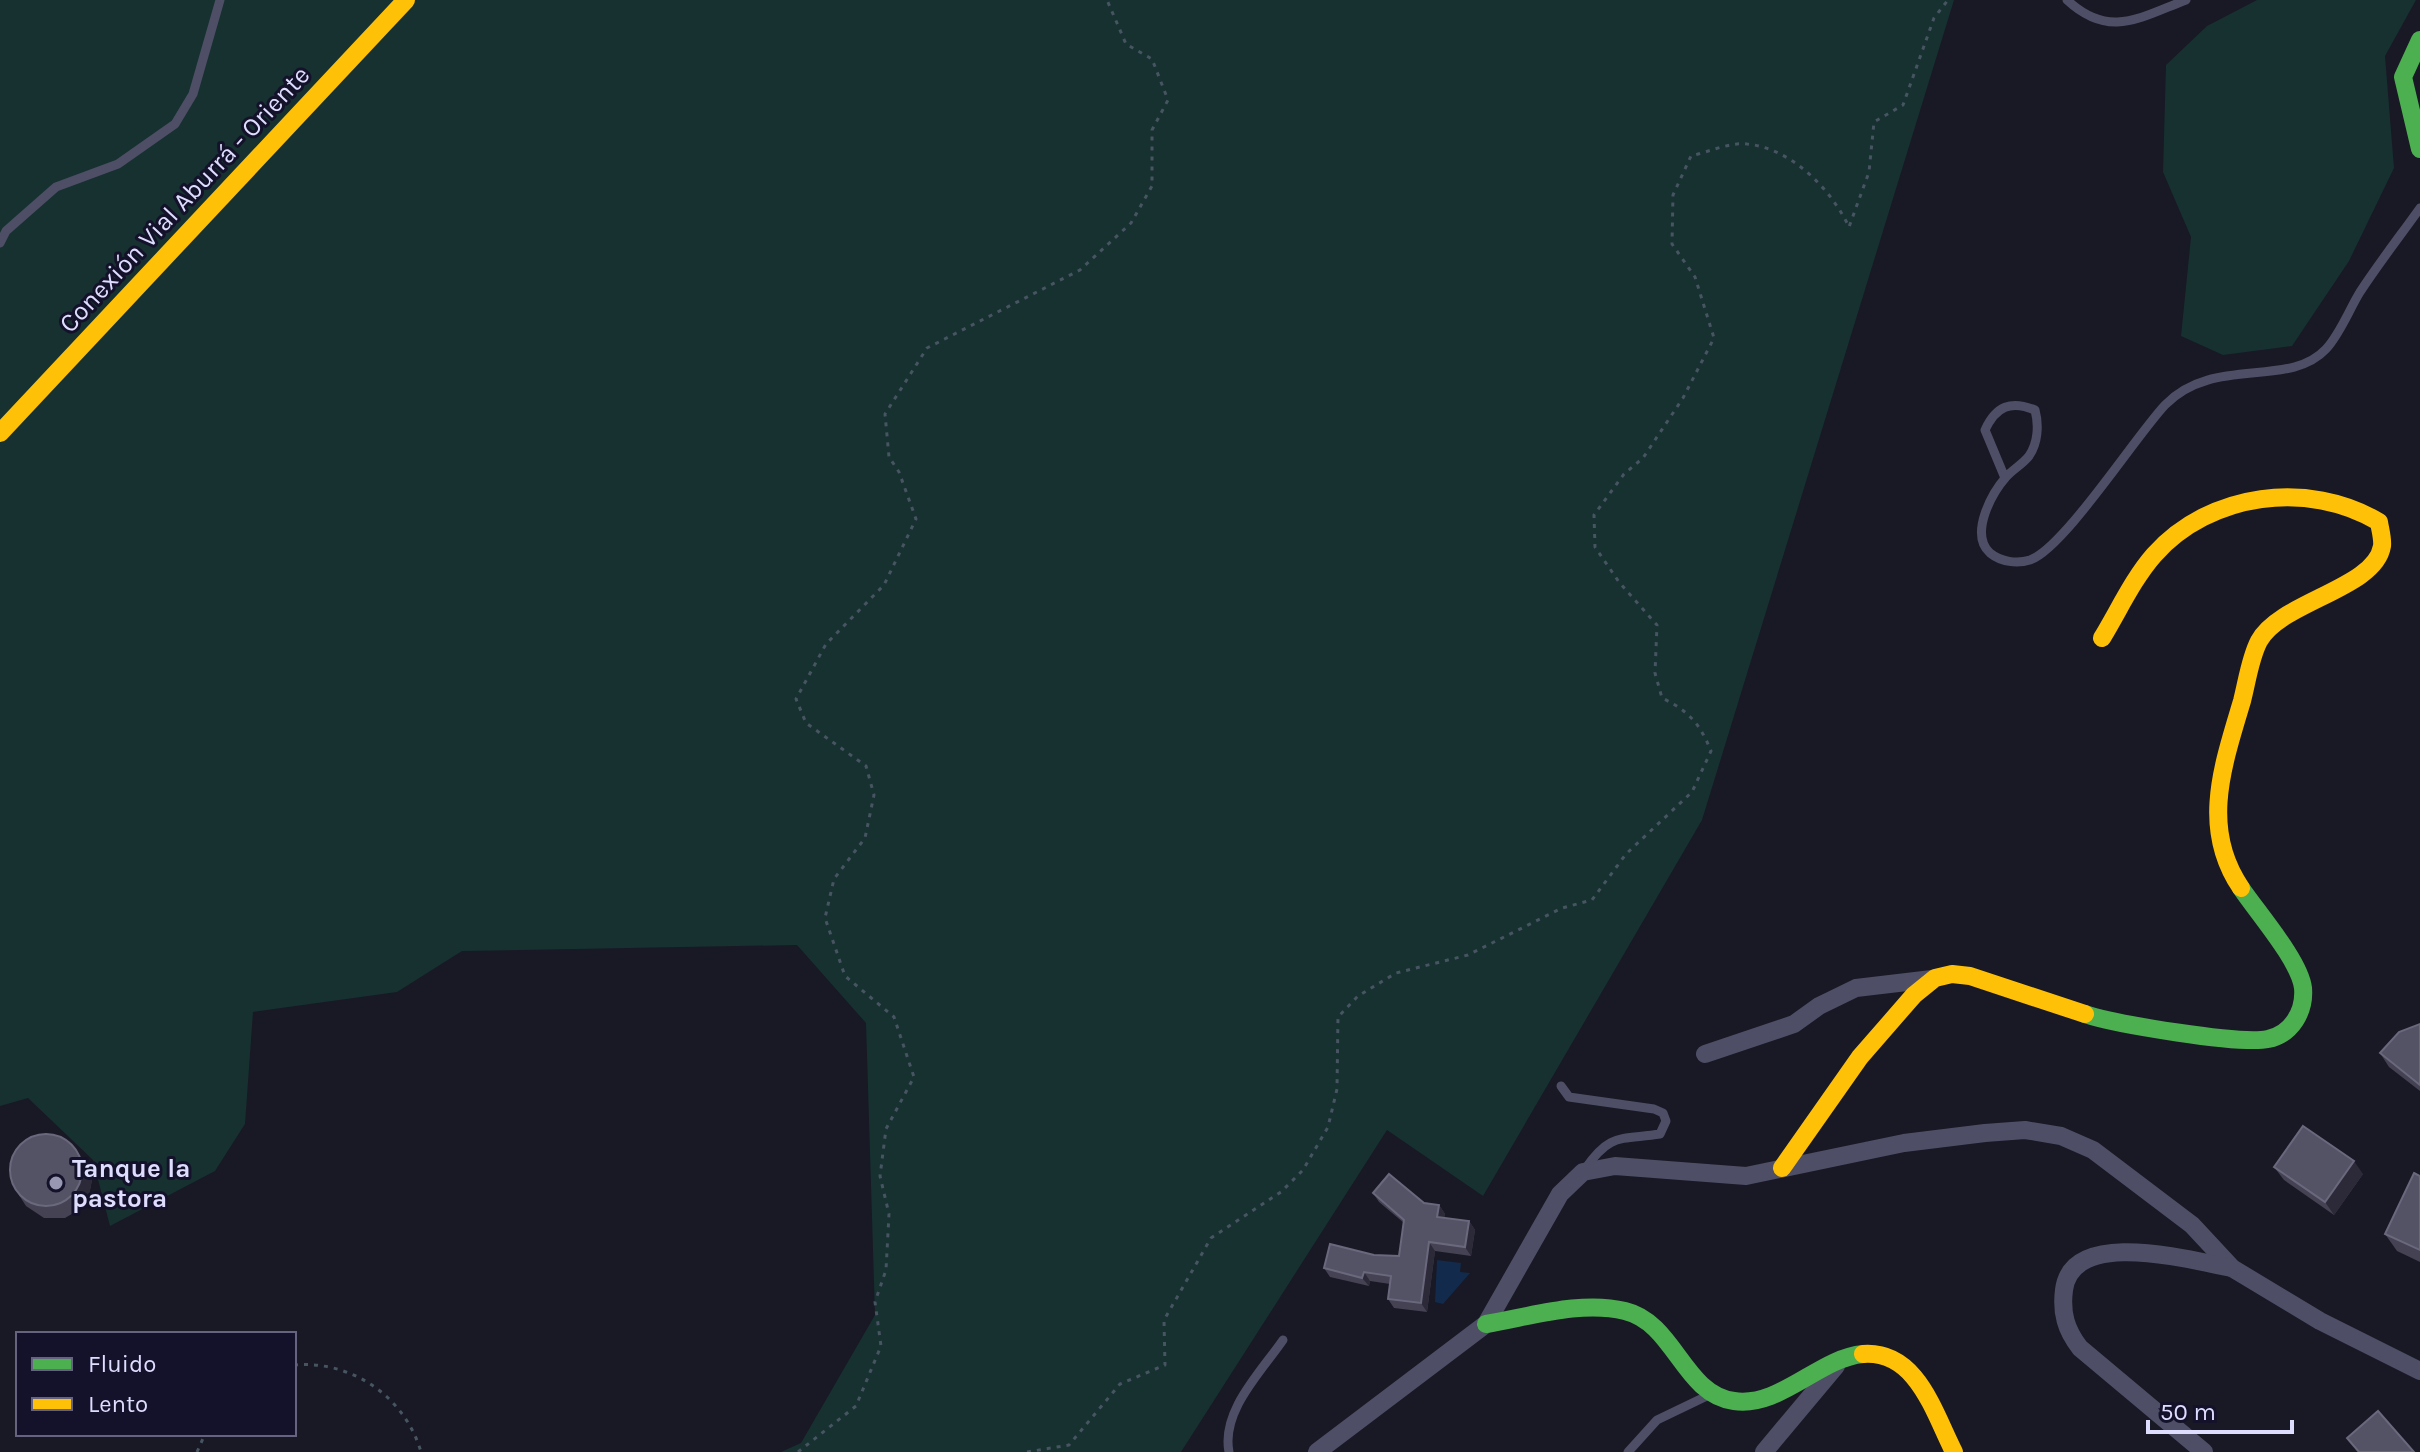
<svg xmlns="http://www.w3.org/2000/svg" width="2420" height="1452" font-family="Karla,sans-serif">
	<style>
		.green { fill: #163130 }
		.water { fill: #122b4c }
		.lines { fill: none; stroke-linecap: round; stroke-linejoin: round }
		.path { stroke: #475461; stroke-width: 3; stroke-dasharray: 4 6; stroke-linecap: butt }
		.lane { stroke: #4e4e66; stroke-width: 9 }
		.street { stroke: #4e4e66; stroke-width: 18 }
		.fast { stroke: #4caf50; stroke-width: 18 }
		.slow { stroke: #ffc107; stroke-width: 18 }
		.wall { fill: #444253 }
		.shaded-wall { fill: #2c2a39 }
		.building { fill: #545265; stroke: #6a687d; stroke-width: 2 }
		.poi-dot { fill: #9998b2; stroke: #14122b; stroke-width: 3 }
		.labels { text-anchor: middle; stroke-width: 6; stroke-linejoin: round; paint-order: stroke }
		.street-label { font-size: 26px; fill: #deddfe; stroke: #14122b }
		.poi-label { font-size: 26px; font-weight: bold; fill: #deddfe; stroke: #14122b; text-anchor: start }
	</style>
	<rect width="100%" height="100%" fill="#191825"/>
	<g class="green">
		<path d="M 0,0 L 1954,0 L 1702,820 L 1483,1196 L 1387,1130 L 1181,1452 L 781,1452 L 801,1443 L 875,1315 L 866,1023 L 797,945 L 462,951 L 397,992 L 253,1012 L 245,1124 L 215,1171 L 110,1226 L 93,1160 L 28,1098 L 0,1106 Z"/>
		<path d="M 2257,0 L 2416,0 L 2385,56 L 2394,168 L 2349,261 L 2292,346 L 2223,355 L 2181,336 L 2191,237 L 2163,172 L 2166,65 L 2207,26 Z"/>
	</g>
	<path class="water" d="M 1437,1260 L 1461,1263 L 1460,1272 L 1470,1273 L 1443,1304 L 1435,1302 Z"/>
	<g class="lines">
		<g class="path">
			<path d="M 294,1365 C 352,1360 405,1397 421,1452"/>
			<path d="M 197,1452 L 205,1434"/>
			<path d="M 798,1452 L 856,1406 L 881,1346 L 875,1302 L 886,1270 L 889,1214 L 880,1176 L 886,1129 L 914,1077 L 894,1017 L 845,976 L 825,918 L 834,879 L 865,838 L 874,795 L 866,766 L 806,723 L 796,699 L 826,644 L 884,585 L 916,519 L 899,472 L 889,457 L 885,414 L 927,348 L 1080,270 L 1131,223 L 1152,186 L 1152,130 L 1168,100 L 1152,59 L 1126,44 L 1107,0"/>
			<path d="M 1027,1452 L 1069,1445 L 1120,1384 L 1165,1365 L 1164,1320 L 1211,1238 L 1281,1192 L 1303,1170 L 1328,1127 L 1337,1089 L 1338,1017 L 1358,996 L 1396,973 L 1468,955 L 1562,908 L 1592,900 L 1626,854 L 1692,792 L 1711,751 C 1700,724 1689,711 1662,698 L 1655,673 L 1657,625 L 1619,582 L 1595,547 L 1594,515 L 1624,474 L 1643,458 L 1683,398 L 1714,338 L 1695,277 L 1672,244 L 1673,195 L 1691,156 C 1708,152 1730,142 1747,144 C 1791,148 1831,189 1849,227 L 1869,172 L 1874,122 L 1903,105 L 1934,18 L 1948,0"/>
		</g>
		<g class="lane">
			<path d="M 2067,0 C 2109,39 2139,18 2186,0"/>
			<path d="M 0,243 L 6,231 L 56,187 L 118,164 L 175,124 L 193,94 L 220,0"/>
			<path d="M 2005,478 L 1985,430 C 1996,406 2011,400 2035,410 C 2039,425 2038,443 2029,456 C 2023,464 2013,469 2006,477 C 1992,493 1969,534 1990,553 C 2001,562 2017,564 2030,560 C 2064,548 2135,437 2165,405 C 2213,355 2289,389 2326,349 C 2340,334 2349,310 2360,292 C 2379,263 2400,236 2420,208"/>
			<path d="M 1561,1086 L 1569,1097 L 1654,1109 L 1663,1113 L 1666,1121 L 1660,1134 C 1619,1140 1610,1133 1585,1169"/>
			<path d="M 1229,1452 C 1221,1411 1261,1372 1283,1340"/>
			<path d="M 1628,1452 L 1657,1420 L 1709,1395"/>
		</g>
		<g class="street">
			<path d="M 1705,1054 L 1794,1024 L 1819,1006 L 1856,988 L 1932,979"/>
			<path d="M 1317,1452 L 1486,1324 L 1560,1194 L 1583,1172 L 1615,1166 L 1746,1176 L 1904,1143 L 1985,1133 L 2025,1130 L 2061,1136 L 2093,1150 L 2192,1225 L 2232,1268 L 2320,1321 L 2420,1371"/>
			<path d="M 1764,1452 L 1836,1366"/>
			<path d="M 2204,1452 L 2080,1348 C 2066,1330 2061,1313 2064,1290 C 2072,1226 2193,1261 2232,1268"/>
		</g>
		<g class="fast">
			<path d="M 2420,40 L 2403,77 L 2420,149"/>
			<path d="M 2085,1014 C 2114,1024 2241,1045 2268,1039 C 2292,1034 2305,1011 2303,988 C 2300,961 2257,912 2241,888"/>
			<path d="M 1486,1324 C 1529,1317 1581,1300 1625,1311 C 1675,1323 1683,1394 1734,1401 C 1780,1408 1819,1358 1863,1354"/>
		</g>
		<g class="slow">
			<path d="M 0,433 L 406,0"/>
			<path d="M 2102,638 C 2119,610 2133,579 2154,555 C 2210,492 2309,480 2379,522 C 2380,529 2383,539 2382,546 C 2375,589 2281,601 2259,641 C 2250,658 2247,682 2242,701 C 2223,765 2200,828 2241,888"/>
			<path d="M 1782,1168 L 1860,1057 L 1914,995 L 1935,978 L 1952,974 L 1970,976 L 2085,1014"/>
			<path d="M 1863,1354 C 1917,1350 1934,1413 1954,1452"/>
		</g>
	</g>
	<g class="wall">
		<path d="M 2420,1024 L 2420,1091 L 2389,1067 L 2380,1053 Z"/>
		<path d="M 69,1141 L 78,1154 L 92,1180 L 88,1200 L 82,1208 L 65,1218 L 44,1218 L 26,1206 L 17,1192 Z"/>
		<path d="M 2274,1167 L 2363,1174 L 2334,1215 L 2284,1180 Z"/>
		<path d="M 2420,1176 L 2420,1262 L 2397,1251 L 2385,1234 Z"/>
		<path d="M 1373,1193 L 1439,1205 L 1445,1214 L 1444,1218 L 1469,1221 L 1475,1230 L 1471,1256 L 1435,1251 L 1427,1312 L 1394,1308 L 1388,1299 L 1390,1284 L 1370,1281 L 1369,1286 L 1330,1277 L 1324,1268 L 1399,1256 L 1404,1223 L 1379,1202 Z"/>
	</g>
	<g class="shaded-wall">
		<path d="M 69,1141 L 78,1154 L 92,1180 L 88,1200 L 82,1208 L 73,1195 Z"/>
		<path d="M 2354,1161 L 2363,1174 L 2334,1215 L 2325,1202 Z"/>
		<path d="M 1439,1205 L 1445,1214 L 1443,1225 L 1437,1217 Z"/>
		<path d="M 1469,1221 L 1475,1230 L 1471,1256 L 1465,1247 Z"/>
		<path d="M 1429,1242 L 1435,1251 L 1427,1312 L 1421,1303 Z"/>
		<path d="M 1364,1272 L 1370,1281 L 1369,1286 L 1362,1278 Z"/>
	</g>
	<g class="building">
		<path d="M 2420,1024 L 2420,1085 L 2380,1053 L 2399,1032 Z"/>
		<path d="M 2303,1126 L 2354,1161 L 2325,1202 L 2274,1167 Z"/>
		<circle cx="46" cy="1170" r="36"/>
		<path d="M 2414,1173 L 2420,1176 L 2420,1250 L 2385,1234 Z"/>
		<path d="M 1389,1174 L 1424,1203 L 1439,1205 L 1437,1217 L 1469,1221 L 1465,1247 L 1429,1242 L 1421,1303 L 1388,1299 L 1391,1276 L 1364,1272 L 1362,1278 L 1324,1268 L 1330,1244 L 1374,1255 L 1399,1256 L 1404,1220 L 1373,1193 Z"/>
		<path d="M 2378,1411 L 2414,1452 L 2359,1452 L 2347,1438 Z"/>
	</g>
	<circle class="poi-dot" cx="56" cy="1183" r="8"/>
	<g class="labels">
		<g class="street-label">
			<text transform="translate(184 199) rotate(-47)" y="9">Conexión Vial Aburrá - Oriente</text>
		</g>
		<g class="poi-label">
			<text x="72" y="1177">Tanque la<tspan x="72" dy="30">pastora</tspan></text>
		</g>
	</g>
	<rect x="16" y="1332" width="280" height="104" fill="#14122b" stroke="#65637f" stroke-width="2"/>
	<rect x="32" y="1358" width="40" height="12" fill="#4caf50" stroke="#65637f" stroke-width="2"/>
	<text x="88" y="1372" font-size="24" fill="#deddfe">Fluido</text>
	<rect x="32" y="1398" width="40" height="12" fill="#ffc107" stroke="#65637f" stroke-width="2"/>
	<text x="88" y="1412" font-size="24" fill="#deddfe">Lento</text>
	<path d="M2148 1420v12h144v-12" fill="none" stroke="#deddfe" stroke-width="4"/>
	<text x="2160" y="1420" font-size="24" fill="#deddfe" stroke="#14122b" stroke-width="6" paint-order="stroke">50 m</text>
</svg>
